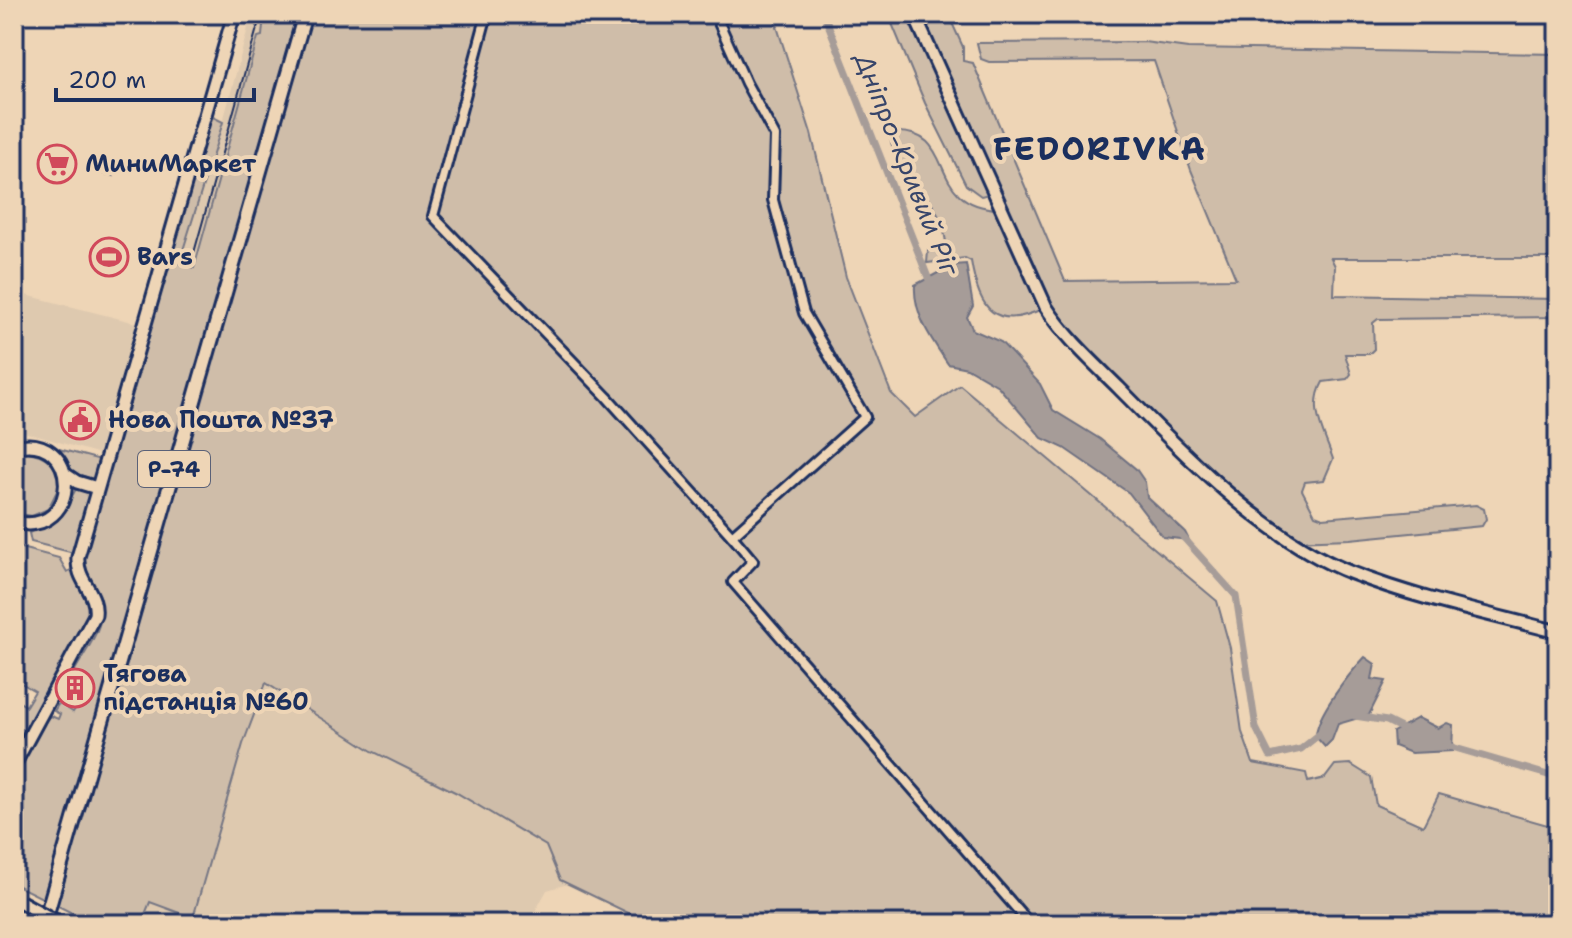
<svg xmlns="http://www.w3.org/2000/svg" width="1572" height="938" font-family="'Shantell Sans',sans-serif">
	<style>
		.built { fill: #dec9af }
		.green { fill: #cfbda9; stroke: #757684; stroke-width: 2 }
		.water { fill: #a69c98; stroke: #6e7081; stroke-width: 2 }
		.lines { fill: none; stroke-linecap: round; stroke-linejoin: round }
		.canal { stroke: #a69c98; stroke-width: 7 }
		.street-casing { stroke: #1b2f5e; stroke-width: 14 }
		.secondary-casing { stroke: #1b2f5e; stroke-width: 17 }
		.primary-casing { stroke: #1b2f5e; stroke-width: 18 }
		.street { stroke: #eed5b6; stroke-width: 8 }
		.secondary { stroke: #eed5b6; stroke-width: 11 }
		.primary { stroke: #eed5b6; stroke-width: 12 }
		.tram { stroke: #1b2f5e; stroke-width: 2 }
		.secondary-bridge-casing { stroke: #1b2f5e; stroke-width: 17; stroke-linecap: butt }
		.secondary-bridge { stroke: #eed5b6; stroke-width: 11 }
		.labels { text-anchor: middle; stroke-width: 8; stroke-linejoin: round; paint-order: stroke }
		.shield { fill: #eed5b6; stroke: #5a6178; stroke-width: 2 }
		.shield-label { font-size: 22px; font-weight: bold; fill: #1b2f5e }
		.poi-label { font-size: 24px; font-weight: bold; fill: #1b2f5e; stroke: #eed5b6; text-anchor: start }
		.water-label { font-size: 26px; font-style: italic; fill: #37456a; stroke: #eed5b6 }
		.district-label { font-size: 32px; font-weight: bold; letter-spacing: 2px; fill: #1b2f5e; stroke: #eed5b6 }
	</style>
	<rect width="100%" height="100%" fill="#eed5b6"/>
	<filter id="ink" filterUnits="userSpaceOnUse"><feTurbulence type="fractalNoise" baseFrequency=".0125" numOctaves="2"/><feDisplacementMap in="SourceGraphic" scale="16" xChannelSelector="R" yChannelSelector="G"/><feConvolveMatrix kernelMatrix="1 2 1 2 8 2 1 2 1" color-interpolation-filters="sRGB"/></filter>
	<g filter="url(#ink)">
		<g class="built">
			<path d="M 252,14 L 264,14 L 262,37 L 258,37 L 194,268 L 179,263 L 223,122 L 248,28 L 245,25 Z"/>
			<path d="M 18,293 L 144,325 L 107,456 L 14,429 L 14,307 Z"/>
			<path d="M 266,683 L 372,751 L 457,793 L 546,846 L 560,880 L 568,884 L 547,890 L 528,924 L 141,924 L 150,901 L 192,918 L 243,744 Z"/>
		</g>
		<g class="green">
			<path d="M 264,14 L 773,14 L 811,133 L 846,277 L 891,393 L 915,417 L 960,385 L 1217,601 L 1230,648 L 1242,732 L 1253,763 L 1306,773 L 1308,782 L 1325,778 L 1335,765 L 1350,764 L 1371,777 L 1376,805 L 1423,826 L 1439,794 L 1558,828 L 1558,924 L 651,924 L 560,880 L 546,846 L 457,793 L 372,751 L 266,683 L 243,744 L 193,918 L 150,902 L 141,924 L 94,924 L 14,884 L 14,777 L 46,720 L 51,716 L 58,719 L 60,714 L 54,711 L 59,703 L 73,712 L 92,683 L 74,672 C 87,648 112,619 97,592 C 90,580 81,573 83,558 L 211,116 L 223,122 L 179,263 L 194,268 L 258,37 L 262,36 Z"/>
			<path d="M 888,14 L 948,14 L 963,47 L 963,61 L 973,63 L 1065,281 L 1236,279 L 1191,170 L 1154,61 L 989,62 L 981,59 L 977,43 L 1144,42 L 1188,48 L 1558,54 L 1558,258 L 1331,258 L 1335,266 L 1334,295 L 1558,299 L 1558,317 L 1378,319 L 1373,323 L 1374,349 L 1369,354 L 1345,354 L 1351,374 L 1347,379 L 1323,382 C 1308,409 1324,432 1333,459 L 1324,480 L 1305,482 L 1302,490 L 1315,515 L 1323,518 L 1476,505 L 1484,509 L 1486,519 L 1482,526 L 1350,539 L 1293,541 L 1218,483 L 1046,307 C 996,332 979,311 971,261 L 965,258 L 927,263 L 928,251 L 946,242 C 939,189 896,181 890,136 L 894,132 C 960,129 923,206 999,209 L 993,193 L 981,196 L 966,185 L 925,103 Z"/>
			<path d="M 93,158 L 117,164 L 114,176 L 89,170 Z"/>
			<path d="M 59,449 L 97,459 L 100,464 L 96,480 L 73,473 L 56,452 Z"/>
			<path d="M 26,452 C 47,454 57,465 60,485 L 48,509 L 32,516 L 14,513 L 14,455 Z"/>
			<path d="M 76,489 L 89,491 L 91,495 L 74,553 L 31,542 L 29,533 L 61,516 Z"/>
			<path d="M 17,547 L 59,558 L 67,572 L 73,569 L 91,600 L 91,616 L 14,757 L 14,699 L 26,706 L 35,691 L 14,679 Z"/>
			<path d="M 14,903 L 39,918 L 37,924 L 14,924 Z"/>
		</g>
		<g class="water">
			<path d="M 966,264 L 973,306 L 967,317 L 973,330 L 1001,342 L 1040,384 L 1053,410 L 1100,439 L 1136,469 L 1145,482 L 1147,497 L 1185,532 L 1189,540 L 1163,537 L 1129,493 L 1064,448 L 1042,438 L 998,386 L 967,368 L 948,364 C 932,340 913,314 915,285 L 953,265 Z"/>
			<path d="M 1365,657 L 1375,664 L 1372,679 L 1386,681 L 1369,715 L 1338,724 L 1332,740 L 1325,747 L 1316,737 C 1315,716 1350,673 1365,657 Z"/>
			<path d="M 1418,718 L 1438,728 L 1447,723 L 1453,725 L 1452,751 L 1411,753 L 1394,746 L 1393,732 Z"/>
		</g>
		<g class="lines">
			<g class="canal">
				<path d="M 824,14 L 931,285"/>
				<path d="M 1182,536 L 1236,596 L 1256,728 L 1270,756 L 1301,749 L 1321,733"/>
				<path d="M 1355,716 L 1387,721 L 1407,731"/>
				<path d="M 1445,745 L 1558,778"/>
			</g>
			<defs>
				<g id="street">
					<path d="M 487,14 L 433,216 L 607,397 L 732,536 L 865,417 L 804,313 L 773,200 L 775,136 L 746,83 L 715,14"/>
					<path d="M 732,536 L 753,561 L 733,582 L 1030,924"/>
				</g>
				<g id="secondary">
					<path d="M 914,14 L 1046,307 C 1066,338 1093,362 1119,388 C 1184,454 1265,539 1352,573 C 1418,599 1490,614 1558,632"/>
					<path d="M 14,447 C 82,429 83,539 14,522"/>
					<path d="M 65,474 L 77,482 L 97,488"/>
					<path d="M 14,765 L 95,615 C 98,592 76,581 78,557 L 234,14"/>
				</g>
				<path id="primary" d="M 44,924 L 305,14"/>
			</defs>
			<use href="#street" class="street-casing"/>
			<use href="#secondary" class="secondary-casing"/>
			<use href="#primary" class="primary-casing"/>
			<use href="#street" class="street"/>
			<use href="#secondary" class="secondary"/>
			<use href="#primary" class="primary"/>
			<path class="tram" d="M 190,267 L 261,14"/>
			<defs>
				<path id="secondary-bridge" d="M 21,902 L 61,924"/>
			</defs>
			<use href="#secondary-bridge" class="secondary-bridge-casing"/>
			<use href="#secondary-bridge" class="secondary-bridge"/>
		</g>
	</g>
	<defs>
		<symbol id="supermarket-ring" viewBox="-11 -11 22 22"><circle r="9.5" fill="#eed5b6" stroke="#d1495b" stroke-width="1.5"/><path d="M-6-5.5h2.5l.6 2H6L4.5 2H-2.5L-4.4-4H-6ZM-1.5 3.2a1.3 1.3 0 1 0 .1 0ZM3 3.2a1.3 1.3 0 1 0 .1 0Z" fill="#d1495b"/></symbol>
		<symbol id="stadium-ring" viewBox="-11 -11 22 22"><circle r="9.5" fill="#eed5b6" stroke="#d1495b" stroke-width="1.5"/><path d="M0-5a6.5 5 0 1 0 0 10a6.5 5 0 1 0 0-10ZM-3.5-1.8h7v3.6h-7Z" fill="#d1495b"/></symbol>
		<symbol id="civic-ring" viewBox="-11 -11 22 22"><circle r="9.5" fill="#eed5b6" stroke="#d1495b" stroke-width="1.5"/><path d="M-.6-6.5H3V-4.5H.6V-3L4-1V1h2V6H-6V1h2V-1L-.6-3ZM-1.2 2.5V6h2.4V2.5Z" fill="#d1495b"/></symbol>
		<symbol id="building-ring" viewBox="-11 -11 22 22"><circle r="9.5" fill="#eed5b6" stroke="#d1495b" stroke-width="1.5"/><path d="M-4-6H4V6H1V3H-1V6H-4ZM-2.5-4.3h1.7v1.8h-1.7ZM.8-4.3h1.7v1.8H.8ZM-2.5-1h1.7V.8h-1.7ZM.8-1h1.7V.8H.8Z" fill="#d1495b"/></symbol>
	</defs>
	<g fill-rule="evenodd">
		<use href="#supermarket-ring" x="35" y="142" width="44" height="44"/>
		<use href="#stadium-ring" x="87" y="235" width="44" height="44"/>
		<use href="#civic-ring" x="58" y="398" width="44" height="44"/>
		<use href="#building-ring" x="53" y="666" width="44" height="44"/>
	</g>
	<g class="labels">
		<rect class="shield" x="138" y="451" width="72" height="36" rx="6"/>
		<g class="shield-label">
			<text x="174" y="477">Р-74</text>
		</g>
		<g class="poi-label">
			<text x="85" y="172">МиниМаркет</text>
			<text x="137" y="265">Bars</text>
			<text x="108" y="428">Нова Пошта №37</text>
			<text x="103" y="682">Тягова<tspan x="103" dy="28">підстанція №60</tspan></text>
		</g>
		<g class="water-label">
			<text transform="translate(907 164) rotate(68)" y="9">Дніпро-Кривий Ріг</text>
		</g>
		<g class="district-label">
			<text x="1100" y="160">FEDORIVKA</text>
		</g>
	</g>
	<rect width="1572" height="938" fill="none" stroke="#eed5b6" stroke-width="48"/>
	<rect x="24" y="24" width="1524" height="890" fill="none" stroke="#1b2f5e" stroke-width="3" filter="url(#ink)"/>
	<path d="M56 88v12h198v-12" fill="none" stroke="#1b2f5e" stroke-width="4"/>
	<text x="68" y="88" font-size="24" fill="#1b2f5e" stroke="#eed5b6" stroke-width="6" paint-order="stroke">200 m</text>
</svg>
